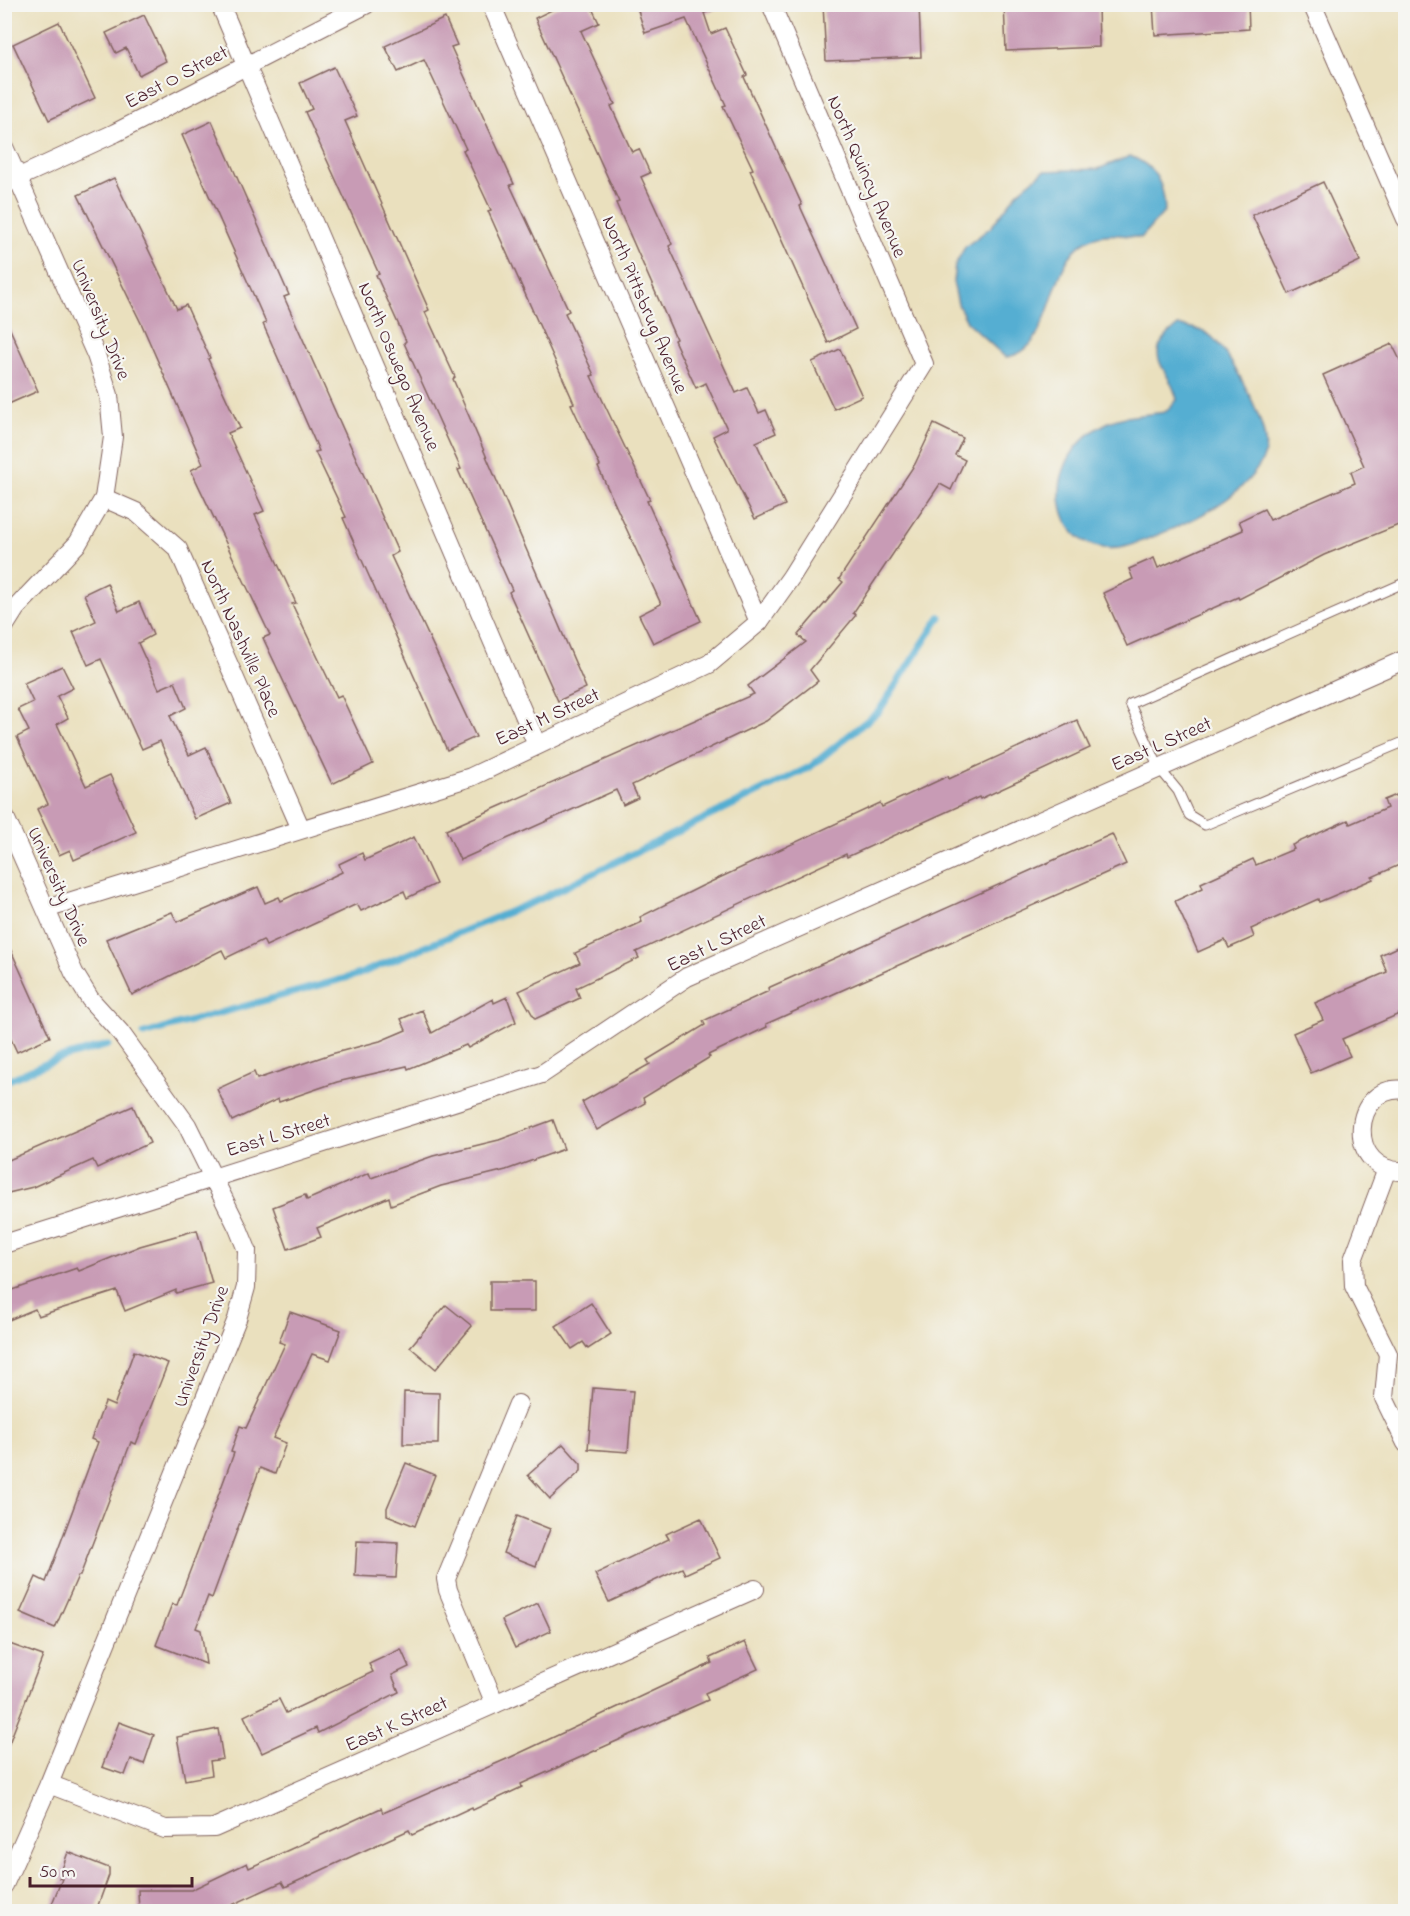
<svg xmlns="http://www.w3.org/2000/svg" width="1410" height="1916" font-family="'Indie Flower',sans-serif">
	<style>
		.water { fill: #54aed2; stroke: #4f667e; stroke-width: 1.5 }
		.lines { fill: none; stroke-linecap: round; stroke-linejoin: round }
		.stream { stroke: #54aed2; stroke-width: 7 }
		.building { fill: #c89bb5 }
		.lane-casing { stroke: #82635e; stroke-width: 11 }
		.street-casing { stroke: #82635e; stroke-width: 20 }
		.lane { stroke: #fff; stroke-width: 9 }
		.street { stroke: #fff; stroke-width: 18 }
		.labels { text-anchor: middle; stroke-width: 4.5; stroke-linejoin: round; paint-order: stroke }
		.street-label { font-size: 20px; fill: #4a1f2b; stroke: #f6f6f2 }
	</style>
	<rect width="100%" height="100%" fill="#f6f6f2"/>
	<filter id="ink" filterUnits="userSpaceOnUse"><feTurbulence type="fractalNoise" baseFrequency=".0167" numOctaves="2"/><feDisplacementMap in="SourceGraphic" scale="12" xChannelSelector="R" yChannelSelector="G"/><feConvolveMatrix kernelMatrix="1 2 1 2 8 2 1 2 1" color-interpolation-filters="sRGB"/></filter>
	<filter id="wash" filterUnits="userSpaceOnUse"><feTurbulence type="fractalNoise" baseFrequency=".008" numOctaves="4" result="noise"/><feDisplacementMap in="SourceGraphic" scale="24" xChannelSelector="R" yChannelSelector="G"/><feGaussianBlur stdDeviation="1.35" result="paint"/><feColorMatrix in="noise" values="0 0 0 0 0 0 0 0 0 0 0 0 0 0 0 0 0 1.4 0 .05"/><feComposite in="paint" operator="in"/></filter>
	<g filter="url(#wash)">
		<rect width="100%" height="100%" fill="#eae0be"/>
		<g class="water">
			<path d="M 1130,156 C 1156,166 1164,184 1165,211 L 1141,238 C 1123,235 1103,231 1086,241 C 1045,264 1056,353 1005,357 L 967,322 L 958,304 L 953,282 L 955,265 L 965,247 L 991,227 L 1018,192 L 1044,171 L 1098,169 Z"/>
			<path d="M 1178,326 C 1190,327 1203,329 1212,337 C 1231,354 1276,434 1263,459 C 1240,503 1182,526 1137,543 C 1057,574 1027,463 1107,423 C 1122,415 1147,415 1165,412 L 1177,400 C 1171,367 1137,357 1178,326 Z"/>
		</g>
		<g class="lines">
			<g class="stream">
				<path d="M 144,1034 L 357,975 L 538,900 L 810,767 L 879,711 L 940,617"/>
				<path d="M 4,1082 L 57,1059 L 108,1045"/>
			</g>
		</g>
		<g id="blocks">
			<g class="building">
				<path d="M 564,4 L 590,4 L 599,23 L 581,31 L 615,104 L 611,106 L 632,152 L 639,149 L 650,173 L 641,177 L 672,244 L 669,246 L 736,393 L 747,388 L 759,413 L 766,410 L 776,433 L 756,442 L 785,505 L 755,519 L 713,436 L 727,429 L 706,383 L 696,388 L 674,340 L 676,339 L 616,203 L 619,202 L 535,18 Z"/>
				<path d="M 636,4 L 720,4 L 720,8 L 704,13 L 711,34 L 725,28 L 747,75 L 744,77 L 802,205 L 800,206 L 856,329 L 828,343 L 750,170 L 753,169 L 723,106 L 726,105 L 686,19 L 645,33 Z"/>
				<path d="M 823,4 L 919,4 L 921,57 L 826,61 Z"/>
				<path d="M 1004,4 L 1098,4 L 1099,47 L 1006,51 Z"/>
				<path d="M 1153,4 L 1248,4 L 1249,29 L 1155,35 Z"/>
				<path d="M 144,15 L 166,61 L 139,75 L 126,48 L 116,53 L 106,33 Z"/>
				<path d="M 445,18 L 457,45 L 451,47 L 514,184 L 510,185 L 569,311 L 565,313 L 594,375 L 591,376 L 650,500 L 647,501 L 701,621 L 653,643 L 639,615 L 661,604 L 598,467 L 600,466 L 571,404 L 574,403 L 488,211 L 491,210 L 463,150 L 466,149 L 424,60 L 398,72 L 385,46 Z"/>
				<path d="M 59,22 L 95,98 L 49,120 L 13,44 Z"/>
				<path d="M 334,67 L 357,116 L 345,121 L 429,310 L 425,312 L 455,377 L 453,379 L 586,688 L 558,701 L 509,592 L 512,590 L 458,470 L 461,469 L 404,343 L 406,341 L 376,275 L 379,274 L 305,112 L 312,109 L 300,83 Z"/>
				<path d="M 212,121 L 289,295 L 284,297 L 398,552 L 391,556 L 476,737 L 447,750 L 343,518 L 346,517 L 315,452 L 319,451 L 263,324 L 266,323 L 182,135 Z"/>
				<path d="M 114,178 L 177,309 L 186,305 L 210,358 L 208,359 L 240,428 L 228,433 L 264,511 L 255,515 L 296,603 L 292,604 L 337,697 L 341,695 L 373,764 L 332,784 L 263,638 L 270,635 L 191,470 L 203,464 L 142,325 L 78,195 Z"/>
				<path d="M 1323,182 L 1360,261 L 1289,294 L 1252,215 Z"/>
				<path d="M 4,316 L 38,391 L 4,406 Z"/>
				<path d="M 1392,344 L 1406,372 L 1406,522 L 1324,555 L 1239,599 L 1238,597 L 1127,646 L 1103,593 L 1133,579 L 1129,569 L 1154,558 L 1158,568 L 1243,530 L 1239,521 L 1264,509 L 1270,520 L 1355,483 L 1351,472 L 1364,466 L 1323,375 Z"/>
				<path d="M 840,349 L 862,396 L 834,409 L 812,362 Z"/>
				<path d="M 934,424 L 963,438 L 955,455 L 965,460 L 951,490 L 940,484 L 853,613 L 856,615 L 810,670 L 818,681 L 766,721 L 632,785 L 638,798 L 623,805 L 616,790 L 460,860 L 446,830 L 754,694 L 748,686 L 806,642 L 798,635 L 843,582 L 839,579 L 915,464 Z"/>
				<path d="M 107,583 L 119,611 L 139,602 L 153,635 L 138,643 L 159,689 L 175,682 L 186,708 L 170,716 L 189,755 L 206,747 L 231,803 L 195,819 L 160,741 L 142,749 L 101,659 L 88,665 L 73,632 L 96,621 L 84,594 Z"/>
				<path d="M 62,666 L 73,688 L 57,696 L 68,718 L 57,724 L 86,786 L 110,775 L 136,832 L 74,860 L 70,850 L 59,855 L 37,809 L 48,804 L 17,737 L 29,731 L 18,709 L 33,702 L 24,683 Z"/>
				<path d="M 1077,720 L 1090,748 L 980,799 L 979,797 L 847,857 L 846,854 L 636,952 L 639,958 L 576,988 L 580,998 L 535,1019 L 519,991 L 580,963 L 575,953 L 642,922 L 640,917 L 702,886 L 880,803 L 882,807 L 948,776 L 949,779 Z"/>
				<path d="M 1406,791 L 1406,862 L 1372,877 L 1373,879 L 1319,902 L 1318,899 L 1251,929 L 1254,937 L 1229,948 L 1225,940 L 1198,952 L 1175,901 L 1203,888 L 1201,883 L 1253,859 L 1256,865 L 1294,849 L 1292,845 L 1348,820 L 1350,824 L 1387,808 L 1384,800 Z"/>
				<path d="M 1112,834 L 1126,864 L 766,1024 L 767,1027 L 708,1055 L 710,1057 L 643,1098 L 645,1103 L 597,1130 L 582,1102 L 650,1064 L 647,1060 L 705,1025 L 703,1021 L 769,991 L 768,988 Z"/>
				<path d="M 414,837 L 436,884 L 407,898 L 404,891 L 361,911 L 357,904 L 266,946 L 263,940 L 226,958 L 222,950 L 132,995 L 106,939 L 172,912 L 177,922 L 258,887 L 265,903 L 279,897 L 281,901 L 342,872 L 339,864 L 362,853 L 365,860 Z"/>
				<path d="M 4,935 L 50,1037 L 17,1052 L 4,1024 Z"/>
				<path d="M 1406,943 L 1406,1011 L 1342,1039 L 1350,1056 L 1311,1073 L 1293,1033 L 1323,1020 L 1315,1003 L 1387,972 L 1380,955 Z"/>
				<path d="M 507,997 L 516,1022 L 468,1048 L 466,1045 L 408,1069 L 407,1066 L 337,1082 L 279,1102 L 278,1099 L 232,1121 L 217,1089 L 254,1072 L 257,1079 L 331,1054 L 380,1041 L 406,1030 L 401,1019 L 422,1010 L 432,1033 L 493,999 L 494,1003 Z"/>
				<path d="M 133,1106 L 150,1143 L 97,1168 L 93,1160 L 33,1187 L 4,1194 L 4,1162 Z"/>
				<path d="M 553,1120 L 564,1149 L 506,1170 L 441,1186 L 391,1205 L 389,1197 L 317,1228 L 321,1237 L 288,1249 L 273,1207 L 305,1195 L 307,1200 L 369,1173 L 371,1178 L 433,1156 L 499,1140 Z"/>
				<path d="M 197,1230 L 212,1283 L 176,1293 L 176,1290 L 125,1311 L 117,1291 L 38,1316 L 35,1309 L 4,1322 L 4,1293 L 77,1268 L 79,1271 L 140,1246 Z"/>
				<rect x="490" y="1281" width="45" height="30"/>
				<path d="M 591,1303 L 611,1334 L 588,1349 L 583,1342 L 572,1349 L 556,1326 Z"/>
				<path d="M 446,1305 L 472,1326 L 436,1369 L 410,1347 Z"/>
				<path d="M 290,1312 L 341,1330 L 330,1360 L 312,1354 L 273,1438 L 286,1443 L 275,1474 L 260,1468 L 212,1598 L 208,1596 L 196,1628 L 201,1630 L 206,1664 L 156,1645 L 172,1604 L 177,1605 L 207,1526 L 234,1453 L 231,1452 L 240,1426 L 246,1428 L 285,1344 L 279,1342 Z"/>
				<path d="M 134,1351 L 168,1363 L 136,1444 L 131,1442 L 80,1576 L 78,1576 L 55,1628 L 20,1613 L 36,1577 L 46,1582 L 98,1442 L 91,1439 L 105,1402 L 114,1406 Z"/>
				<path d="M 593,1388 L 633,1391 L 628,1452 L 588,1449 Z"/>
				<path d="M 404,1392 L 439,1393 L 438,1444 L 403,1444 Z"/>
				<path d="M 563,1444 L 581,1464 L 581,1471 L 550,1499 L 528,1475 Z"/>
				<path d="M 406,1463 L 435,1475 L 415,1526 L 387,1515 L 387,1508 Z"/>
				<path d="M 517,1516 L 550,1529 L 536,1566 L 503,1553 Z"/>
				<path d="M 701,1518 L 720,1558 L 685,1574 L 682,1568 L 609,1602 L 595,1574 L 669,1539 L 666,1534 Z"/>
				<path d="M 357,1541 L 398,1543 L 396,1578 L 355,1576 Z"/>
				<path d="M 538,1603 L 551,1631 L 515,1648 L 502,1620 Z"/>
				<path d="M 4,1642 L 43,1656 L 6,1751 L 4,1750 Z"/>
				<path d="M 745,1642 L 758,1669 L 705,1693 L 708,1700 L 521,1784 L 522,1787 L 473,1810 L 472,1807 L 412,1835 L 409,1830 L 285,1887 L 282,1882 L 219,1911 L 139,1911 L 138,1890 L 191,1890 L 247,1863 L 249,1868 L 381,1808 L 383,1813 L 509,1758 L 712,1663 L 710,1658 Z"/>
				<path d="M 401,1649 L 409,1667 L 392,1675 L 399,1692 L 318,1733 L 316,1728 L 262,1753 L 244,1716 L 279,1699 L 286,1713 L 373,1672 L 369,1664 Z"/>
				<path d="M 119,1722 L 154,1735 L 144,1764 L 131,1759 L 125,1775 L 102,1767 Z"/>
				<path d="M 218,1729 L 223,1759 L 210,1761 L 212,1775 L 185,1780 L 177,1737 Z"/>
				<path d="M 68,1852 L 109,1868 L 109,1875 L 96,1911 L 49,1911 L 62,1879 L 59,1878 Z"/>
			</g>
		</g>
	</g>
	<g filter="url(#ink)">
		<use href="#blocks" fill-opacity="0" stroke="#82635e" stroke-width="1.5"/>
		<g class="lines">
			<defs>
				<path id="lane" d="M 1406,582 L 1130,704 L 1159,768 L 1178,791 L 1189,815 L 1205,825 L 1406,741"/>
				<g id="street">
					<path d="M 220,4 L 537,745"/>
					<path d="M 491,4 L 759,622"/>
					<path d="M 1312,4 L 1406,219"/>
					<path d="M 4,147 L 96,355 L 109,395 L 113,437 L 104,498 L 78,543 L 16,608 L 4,627"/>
					<path d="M 4,184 L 115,133 L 367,4"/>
					<path d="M 104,498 L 136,512 L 178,549 L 301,829"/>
					<path d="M 4,815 L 74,973 L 90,999 L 120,1032 L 187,1125 L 238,1228 L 247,1250 L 246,1287 L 237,1319 L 49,1784 L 4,1885"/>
					<path d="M 46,909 L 471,777 L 709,664 L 759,622 L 791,577 L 924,364 L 771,4"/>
					<path d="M 1406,1090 C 1350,1082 1344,1175 1406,1171"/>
					<path d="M 1387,1169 L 1353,1260 L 1354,1286 L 1388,1354 L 1384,1398 L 1406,1443"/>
					<path d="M 4,1244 L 542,1074 L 687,977 L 1406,659"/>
					<path d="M 495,1704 L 448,1590 L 446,1579 L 518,1404"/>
					<path d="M 49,1784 L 165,1829 L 214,1828 L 755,1589"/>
				</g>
			</defs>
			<use href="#lane" class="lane-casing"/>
			<use href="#street" class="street-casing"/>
			<use href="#lane" class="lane"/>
			<use href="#street" class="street"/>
		</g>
	</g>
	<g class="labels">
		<g class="street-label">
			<text transform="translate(176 76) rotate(-28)" y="7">East O Street</text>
			<text transform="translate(868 176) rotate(67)" y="7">North Quincy Avenue</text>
			<text transform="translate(646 304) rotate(67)" y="7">North Pittsbrug Avenue</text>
			<text transform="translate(102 319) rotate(68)" y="7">University Drive</text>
			<text transform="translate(400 366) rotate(67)" y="7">North Oswego Avenue</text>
			<text transform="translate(242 638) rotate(66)" y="7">North Nashville Place</text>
			<text transform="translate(547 716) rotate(-25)" y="7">East M Street</text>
			<text transform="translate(1161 743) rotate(-24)" y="7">East L Street</text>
			<text transform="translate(60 886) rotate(66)" y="7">University Drive</text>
			<text transform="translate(716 942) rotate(-26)" y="7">East L Street</text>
			<text transform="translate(278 1134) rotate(-17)" y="7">East L Street</text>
			<text transform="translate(200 1346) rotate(-70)" y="7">University Drive</text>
			<text transform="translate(396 1723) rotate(-24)" y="7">East K Street</text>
		</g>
	</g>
	<rect width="1410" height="1916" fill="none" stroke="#f6f6f2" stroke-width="24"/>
	<path d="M30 1877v9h162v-9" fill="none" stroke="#4a1f2b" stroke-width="3"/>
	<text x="39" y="1877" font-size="18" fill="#4a1f2b" stroke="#f6f6f2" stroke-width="4.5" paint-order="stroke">50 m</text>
</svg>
